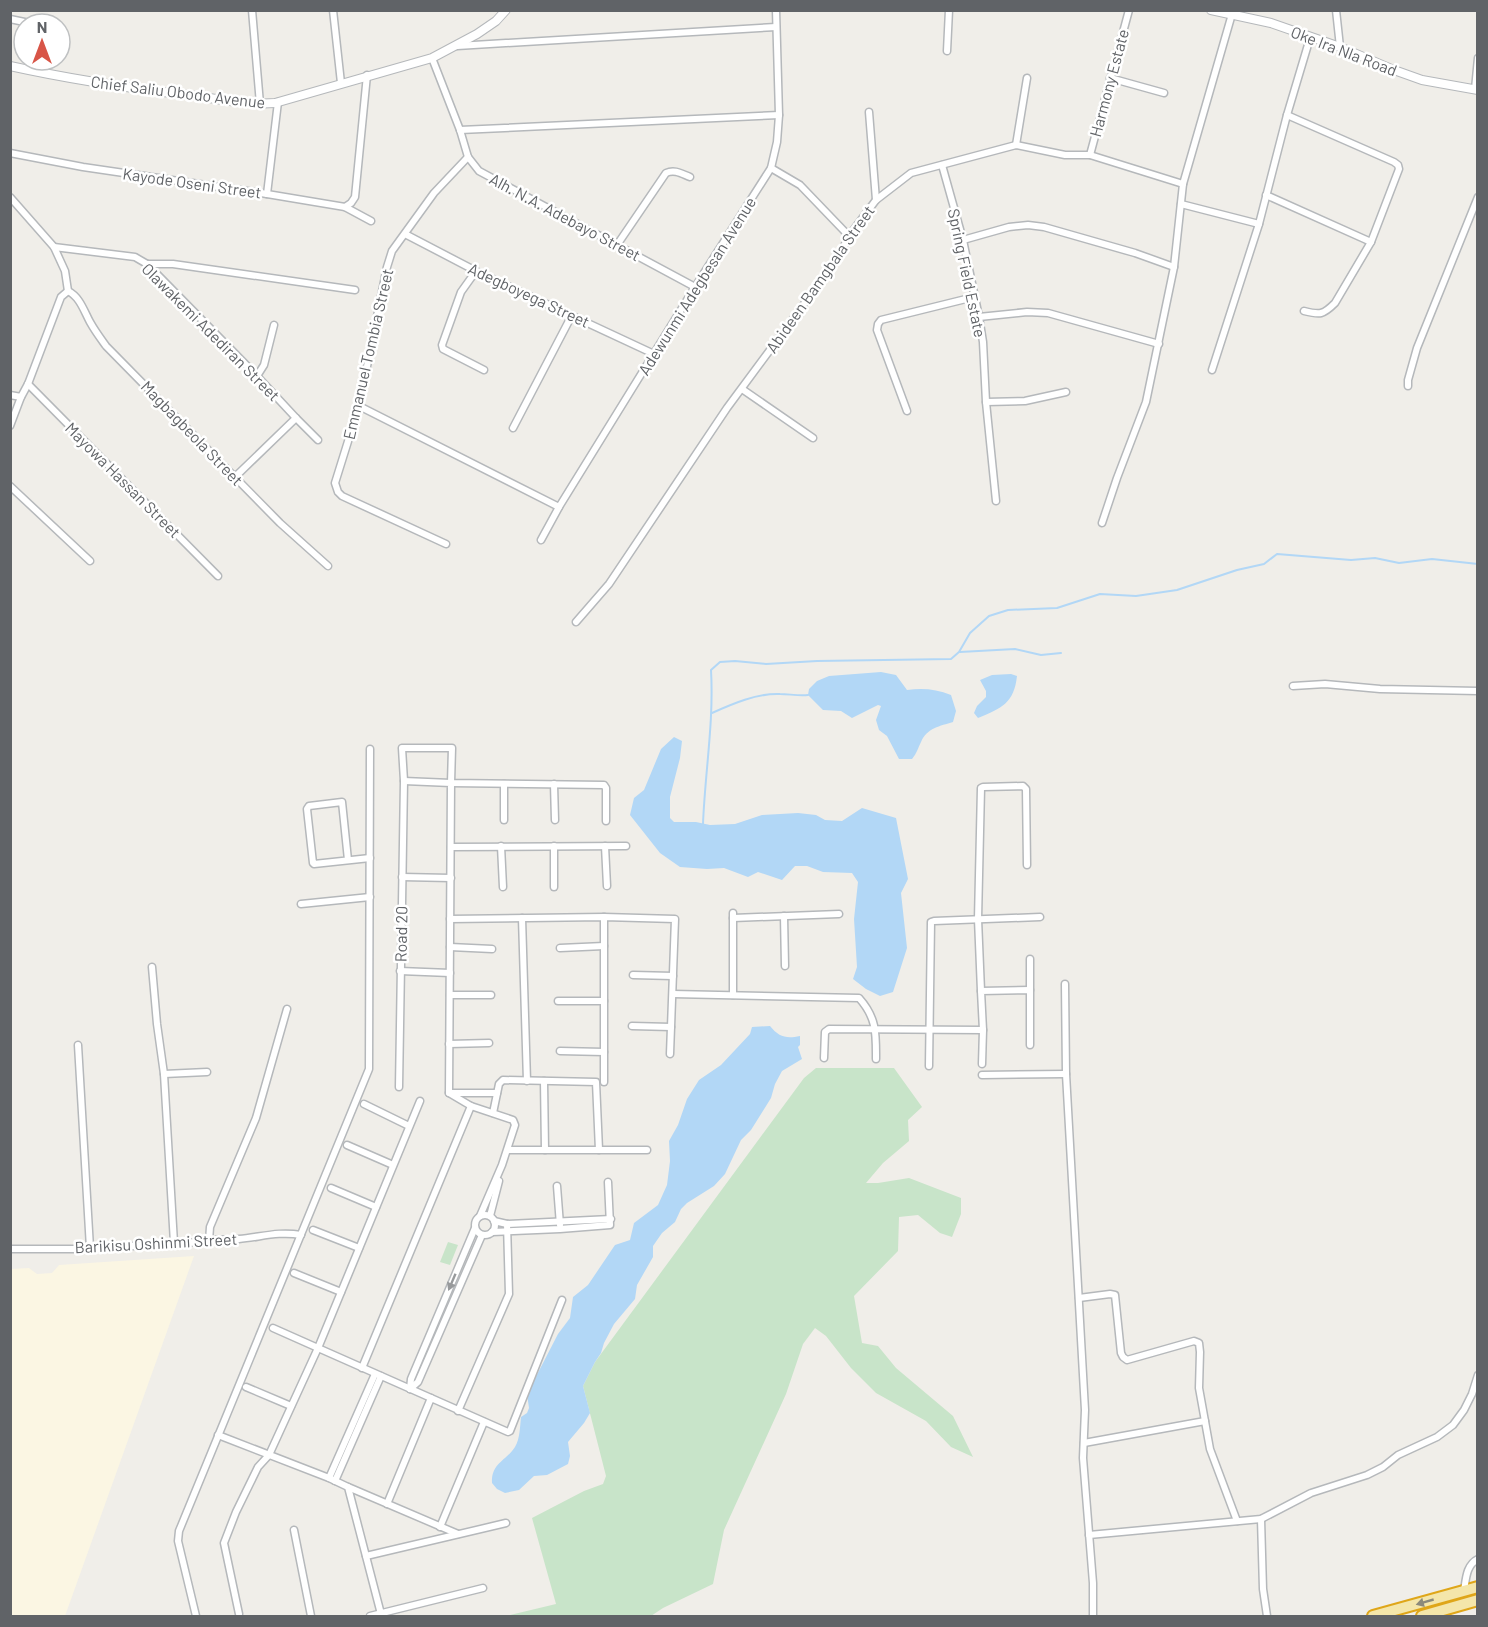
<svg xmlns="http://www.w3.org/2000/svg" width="1488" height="1627" font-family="Barlow,sans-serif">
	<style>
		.commercial { fill: #fbf6e3 }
		.green { fill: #c8e4c9 }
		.water { fill: #b2d7f6 }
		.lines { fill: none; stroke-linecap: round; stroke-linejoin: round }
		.stream { stroke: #b2d7f6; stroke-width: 2 }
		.minor-casing { stroke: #b5b8bb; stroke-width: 9 }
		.tertiary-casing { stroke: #b5b8bb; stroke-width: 10 }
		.trunk-casing { stroke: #dfa619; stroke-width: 14 }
		.minor { stroke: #fff; stroke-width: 6 }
		.tertiary { stroke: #fff; stroke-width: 8 }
		.trunk { stroke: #f4e6aa; stroke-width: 10 }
		.oneway { fill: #989a9c }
		.oneway2 { fill: #8c8a7b }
		.labels { text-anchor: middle; stroke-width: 5; stroke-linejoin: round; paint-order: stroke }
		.street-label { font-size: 16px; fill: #606367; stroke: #fff }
	</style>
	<rect width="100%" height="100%" fill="#f0eee9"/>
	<path class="commercial" d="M 194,1256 L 65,1616 L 11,1616 L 11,1269 L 29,1268 L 37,1274 L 52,1273 L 59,1265 Z"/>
	<g class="green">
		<path d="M 816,1068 L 894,1068 L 922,1107 L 908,1120 L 909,1141 L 883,1163 L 866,1183 L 878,1183 L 909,1178 L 961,1198 L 961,1214 L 952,1237 L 940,1233 L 918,1215 L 899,1217 L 898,1251 L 854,1296 L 862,1343 L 878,1346 L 896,1368 L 953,1416 L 973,1457 L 951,1447 L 926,1421 L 876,1393 L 851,1368 L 826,1336 L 815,1328 L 803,1344 L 786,1394 L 724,1530 L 713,1584 L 663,1608 L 651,1616 L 506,1616 L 556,1604 L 532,1518 L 584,1491 L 603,1484 L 606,1476 L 583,1386 L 595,1362 L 804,1078 Z"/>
		<path d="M 448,1242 L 458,1245 L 450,1265 L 440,1262 Z"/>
	</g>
	<g class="water">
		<path d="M 881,672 L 896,675 L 907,690 C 923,688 936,689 951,695 L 956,711 L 953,722 C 940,726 927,728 921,742 C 918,748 917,753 912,759 L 899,759 L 887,736 L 879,730 L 876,720 L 881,706 L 878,705 L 852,718 L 841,711 L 823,710 L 808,695 L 809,689 L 817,681 L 829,676 Z"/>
		<path d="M 1011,674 L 1017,676 C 1014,703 1002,708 978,718 L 974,713 L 977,706 L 986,697 L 986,691 L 980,680 L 992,675 Z"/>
		<path d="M 674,737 L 682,741 L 680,758 L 670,797 L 670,818 L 674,822 L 696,822 L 710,825 L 735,824 L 762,815 L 798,813 L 816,815 L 825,820 L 842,821 L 862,808 L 896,818 L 908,879 L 901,893 L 907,948 L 893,992 L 880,996 L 866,989 L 853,979 L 857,967 L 854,919 L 858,882 L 852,873 L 823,872 L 807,866 L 795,866 L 782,880 L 758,872 L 748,877 L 724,868 L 707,869 L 680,867 L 660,853 L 630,815 L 634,798 L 644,790 L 661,749 Z"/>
		<path d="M 770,1026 C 779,1037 786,1039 800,1036 L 800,1045 L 798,1047 L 802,1059 L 782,1071 L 775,1084 L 771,1098 L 751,1130 L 741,1140 L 725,1174 L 714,1186 L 687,1203 L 681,1209 L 675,1222 L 662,1233 L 653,1246 L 653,1257 L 637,1285 L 635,1299 L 614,1324 L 604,1343 L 601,1353 L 595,1362 L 583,1386 L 590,1413 L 584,1423 L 568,1442 L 570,1456 L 568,1464 L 547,1475 L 534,1476 L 519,1490 L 505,1493 L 497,1489 L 492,1483 C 491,1463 506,1461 515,1447 C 520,1439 520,1426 521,1417 L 527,1413 L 529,1408 L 527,1394 L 558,1334 L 570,1318 L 573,1297 L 588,1285 L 615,1245 L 630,1240 L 634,1223 L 658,1205 L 667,1185 L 670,1161 L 669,1141 L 678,1125 L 687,1099 L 699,1080 L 721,1065 L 750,1034 L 752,1027 Z"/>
	</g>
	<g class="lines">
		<g class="stream">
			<path d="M 960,652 L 1015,649 L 1041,655 L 1061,653"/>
			<path d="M 712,713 C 732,704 757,693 780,694 C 789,694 798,696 808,695"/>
			<path d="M 703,824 C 705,772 714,722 711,670 L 720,662 L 735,661 L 766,664 L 817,661 L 951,659 L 959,652 L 970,633 L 989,616 L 1008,610 L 1057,608 L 1100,594 L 1136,596 L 1177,590 L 1237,570 L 1264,564 L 1277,554 L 1351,560 L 1375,558 L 1399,563 L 1432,559 L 1478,564"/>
		</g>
		<defs>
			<g id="minor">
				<path d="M 252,10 L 260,104"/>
				<path d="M 333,10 L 341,83"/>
				<path d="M 1336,10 L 1340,47"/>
				<path d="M 10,19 L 34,24"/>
				<path d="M 457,46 L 776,27"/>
				<path d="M 947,51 L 949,10"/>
				<path d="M 432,58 L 460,130 L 468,157 L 479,171 L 695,287"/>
				<path d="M 1110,78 L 1164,93"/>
				<path d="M 1475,89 L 1478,58"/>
				<path d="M 869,112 L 876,200"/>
				<path d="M 1287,115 L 1394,162 L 1398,165 L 1399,169 L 1371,242 L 1335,303 C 1323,315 1320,315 1304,311"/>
				<path d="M 460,130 L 779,115"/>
				<path d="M 1016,145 L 1027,78"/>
				<path d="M 10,153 L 83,167 L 267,194 L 345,207 L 371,221"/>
				<path d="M 1090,155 L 1129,10"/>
				<path d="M 942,165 L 963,240 L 979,317 L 983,342 L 986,402 L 996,501"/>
				<path d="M 771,168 L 800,185 L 849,236"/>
				<path d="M 267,194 L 278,102"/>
				<path d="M 1266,195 L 1371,242"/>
				<path d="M 10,197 L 54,247 L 65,271 L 68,291"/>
				<path d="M 1181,204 L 1259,224"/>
				<path d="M 345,207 L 351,203 L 355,197 L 367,75"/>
				<path d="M 405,234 L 476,271 L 654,354"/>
				<path d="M 963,240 L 1009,227 L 1028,225 L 1044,227 L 1135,253 L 1174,267"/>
				<path d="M 617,245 L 666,173 C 675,169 682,174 690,177"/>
				<path d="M 54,247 L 135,257 L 147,264 L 257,376 L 296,418 L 318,440"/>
				<path d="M 147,264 L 173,264 L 355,290"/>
				<path d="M 476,271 L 461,292 L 442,345 L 443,349 L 484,370"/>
				<path d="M 68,291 C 80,297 84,311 90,322 C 95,331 101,339 106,346 L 280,523 L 328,566"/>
				<path d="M 979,317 L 1027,312 L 1048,313 L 1159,344"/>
				<path d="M 1212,370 L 1259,224 L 1287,115 L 1310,38"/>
				<path d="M 257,376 L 264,365 L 274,325"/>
				<path d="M 28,384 L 218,576"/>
				<path d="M 1408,386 L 1408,380 L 1417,348 L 1478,197"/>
				<path d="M 742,389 L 813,438"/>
				<path d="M 10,395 L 21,397"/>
				<path d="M 986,402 L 1025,401 L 1066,392"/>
				<path d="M 359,406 L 559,507"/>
				<path d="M 907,411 L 877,330 L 878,324 L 881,320 L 974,297"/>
				<path d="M 10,426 L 21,397 L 28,384 L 61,297 L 68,291"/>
				<path d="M 513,428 L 572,315"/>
				<path d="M 235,477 L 296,418"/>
				<path d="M 10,486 L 90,561"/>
				<path d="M 1102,523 L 1117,478 L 1146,402 L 1174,267 L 1183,184 L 1232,14"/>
				<path d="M 541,540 L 559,507 L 695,287 L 771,168 L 777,142 L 779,115 L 776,10"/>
				<path d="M 446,544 L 342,496 L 338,492 L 335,483 L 359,406 L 387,267 L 392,251 L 434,193 L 468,157"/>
				<path d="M 576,622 L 609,584 L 727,408 L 838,258 L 849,236 L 876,200 L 911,173 L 1016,145 L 1065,155 L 1090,155 L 1183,184"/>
				<path d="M 1293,686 L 1325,684 L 1380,689 L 1478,691"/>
				<path d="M 504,784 L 504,820"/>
				<path d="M 554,784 L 555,820"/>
				<path d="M 501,846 L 503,887"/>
				<path d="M 554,846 L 554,887"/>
				<path d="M 605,846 L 607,886"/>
				<path d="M 451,847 L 626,846"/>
				<path d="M 348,860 L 342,802 L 309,806 L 307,809 L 313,863 L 314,864 L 370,858"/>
				<path d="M 402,877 L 451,878"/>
				<path d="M 301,904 L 370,897"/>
				<path d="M 784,916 L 785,966"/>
				<path d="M 604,917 L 604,1082"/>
				<path d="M 522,918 L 527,1081"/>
				<path d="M 733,918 L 839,914"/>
				<path d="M 450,919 L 604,917 L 675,919 L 670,1054"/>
				<path d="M 450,947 L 492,949"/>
				<path d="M 560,948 L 604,946"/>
				<path d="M 1030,959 L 1030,990"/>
				<path d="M 152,967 L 157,1024 L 164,1074 L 174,1243"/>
				<path d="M 400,971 L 450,973"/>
				<path d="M 633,975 L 673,976"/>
				<path d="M 1065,984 L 1066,1074 L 1085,1410 L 1083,1458 L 1093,1583 L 1093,1616"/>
				<path d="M 981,991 L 978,919 L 981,788 L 983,787 L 1023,786 L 1026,789 L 1027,865"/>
				<path d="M 673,994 L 859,998 C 877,1018 876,1034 876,1059"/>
				<path d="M 450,995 L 491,995"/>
				<path d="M 733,995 L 733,913"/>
				<path d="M 558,1001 L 604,1001"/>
				<path d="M 632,1026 L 671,1027"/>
				<path d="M 449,1044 L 489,1043"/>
				<path d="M 78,1045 L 90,1248"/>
				<path d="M 560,1051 L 604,1052"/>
				<path d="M 824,1058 L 825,1032 L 829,1029 L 983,1030 L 981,991 L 1030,990 L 1030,1045"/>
				<path d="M 982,1064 L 983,1030"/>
				<path d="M 929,1066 L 931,922 L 934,921 L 1040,917"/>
				<path d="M 164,1074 L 207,1072"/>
				<path d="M 982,1075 L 1066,1074"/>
				<path d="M 544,1081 L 545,1150"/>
				<path d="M 399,1087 L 404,781 L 402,748 L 452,748 L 451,783 L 604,785 L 606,788 L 606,821"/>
				<path d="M 449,1093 L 497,1093"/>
				<path d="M 364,1104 L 409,1126"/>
				<path d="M 471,1106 L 513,1120 L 515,1125 L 502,1165 L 480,1216"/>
				<path d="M 493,1113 L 499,1084 L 503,1080 L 596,1082 L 599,1150"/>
				<path d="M 347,1145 L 393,1165"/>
				<path d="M 508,1150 L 647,1150"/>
				<path d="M 557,1186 L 560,1225"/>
				<path d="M 331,1188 L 376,1207"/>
				<circle cx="485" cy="1225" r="10"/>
				<path d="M 490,1216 L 499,1181"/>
				<path d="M 494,1221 L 507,1224 L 611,1219"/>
				<path d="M 313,1230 L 359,1248"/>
				<path d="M 492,1232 L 560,1229 L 610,1225 L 608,1182"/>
				<path d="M 209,1241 L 210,1227 L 256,1118 L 287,1009"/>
				<path d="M 10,1249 L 82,1249 L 201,1242 C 214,1239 226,1240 239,1239 C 261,1237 279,1231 301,1235"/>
				<path d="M 294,1273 L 341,1292"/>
				<path d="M 1079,1298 L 1110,1294 L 1115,1295 L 1121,1353 L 1123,1357 L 1127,1360 L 1194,1341 L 1199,1343 L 1200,1352 L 1199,1388 L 1210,1449 L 1237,1521"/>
				<path d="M 273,1328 L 318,1348 L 420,1101"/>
				<path d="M 362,1368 L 471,1106 L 449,1093 L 451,783 L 404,781"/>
				<path d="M 246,1387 L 291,1406"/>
				<path d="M 410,1389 L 411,1379 L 475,1228"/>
				<path d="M 410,1389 L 418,1382 L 482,1235"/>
				<path d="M 458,1411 L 509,1294 L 507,1224"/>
				<path d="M 218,1435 L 329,1478 L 348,1487 L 381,1614"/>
				<path d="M 1084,1443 L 1205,1421"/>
				<path d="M 329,1478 L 375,1374"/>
				<path d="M 335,1481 L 381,1376"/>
				<path d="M 348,1487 L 458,1534"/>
				<path d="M 387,1504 L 431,1398 L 508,1432 L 510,1431 L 562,1300"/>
				<path d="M 1261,1519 L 1263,1589 L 1267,1616"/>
				<path d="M 440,1527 L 484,1422"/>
				<path d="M 294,1530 L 311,1616"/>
				<path d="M 1089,1535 L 1261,1519 L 1311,1493 L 1367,1475 L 1383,1467 L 1398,1455 L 1437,1437 L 1453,1425 L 1464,1410 L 1472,1394 L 1478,1375"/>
				<path d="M 366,1556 L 506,1523"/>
				<path d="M 1464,1591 C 1466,1579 1466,1565 1478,1559"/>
				<path d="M 239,1614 L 224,1543 L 236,1512 L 258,1467 L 269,1455 L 318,1348 L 431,1398"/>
				<path d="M 196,1616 L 178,1541 L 179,1531 L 369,1069 L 370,749"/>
				<path d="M 370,1616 L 483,1588"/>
			</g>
			<g id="tertiary">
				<path d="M 1211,10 L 1271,23 L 1340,47 L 1394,70 L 1422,80 L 1478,90"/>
				<path d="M 10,66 C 69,79 128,88 188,95 C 217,99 246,105 275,103 L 432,58 L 477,34 L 496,21 L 506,10"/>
			</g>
			<g id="trunk">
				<path d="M 1373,1616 L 1478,1587"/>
				<path d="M 1422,1616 L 1478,1600"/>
			</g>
		</defs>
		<use href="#minor" class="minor-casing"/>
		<use href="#tertiary" class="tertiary-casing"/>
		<use href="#trunk" class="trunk-casing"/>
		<use href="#minor" class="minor"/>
		<use href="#tertiary" class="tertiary"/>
		<use href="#trunk" class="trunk"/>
	</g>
	<defs><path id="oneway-solid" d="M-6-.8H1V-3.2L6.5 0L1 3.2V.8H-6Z" transform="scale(1.5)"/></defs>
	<use class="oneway" href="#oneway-solid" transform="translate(452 1282) rotate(113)"/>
	<use class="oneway2" href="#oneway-solid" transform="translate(1425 1602) rotate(164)"/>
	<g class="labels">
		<g class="street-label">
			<text transform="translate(1344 51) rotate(21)" y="6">Oke Ira Nla Road</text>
			<text transform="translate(1109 83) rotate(-75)" y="6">Harmony Estate</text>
			<text transform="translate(178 92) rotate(7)" y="6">Chief Saliu Obodo Avenue</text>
			<text transform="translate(192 183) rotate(8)" y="6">Kayode Oseni Street</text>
			<text transform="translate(565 217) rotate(28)" y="6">Alh. N.A. Adebayo Street</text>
			<text transform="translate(967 273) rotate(78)" y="6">Spring Field Estate</text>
			<text transform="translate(820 279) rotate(-55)" y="6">Abideen Bamgbala Street</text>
			<text transform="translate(697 286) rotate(-58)" y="6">Adewunmi Adegbesan Avenue</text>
			<text transform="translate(529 295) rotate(25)" y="6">Adegboyega Street</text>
			<text transform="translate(211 332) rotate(45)" y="6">Olawakemi Adediran Street</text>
			<text transform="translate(368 354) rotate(-77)" y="6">Emmanuel Tombia Street</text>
			<text transform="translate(192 433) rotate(46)" y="6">Magbagbeola Street</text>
			<text transform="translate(123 480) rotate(45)" y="6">Mayowa Hassan Street</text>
			<text transform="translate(401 934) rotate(-89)" y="6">Road 20</text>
			<text transform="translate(156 1243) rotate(-3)" y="6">Barikisu Oshinmi Street</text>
		</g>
	</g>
	<rect width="1488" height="1627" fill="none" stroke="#606367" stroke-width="24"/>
	<g transform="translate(42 42)"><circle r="28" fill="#ffffff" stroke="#bfc1c2" stroke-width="1.5"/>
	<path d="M0-4.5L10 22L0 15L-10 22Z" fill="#d85547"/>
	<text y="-9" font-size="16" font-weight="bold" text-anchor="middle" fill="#606367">N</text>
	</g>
</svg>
